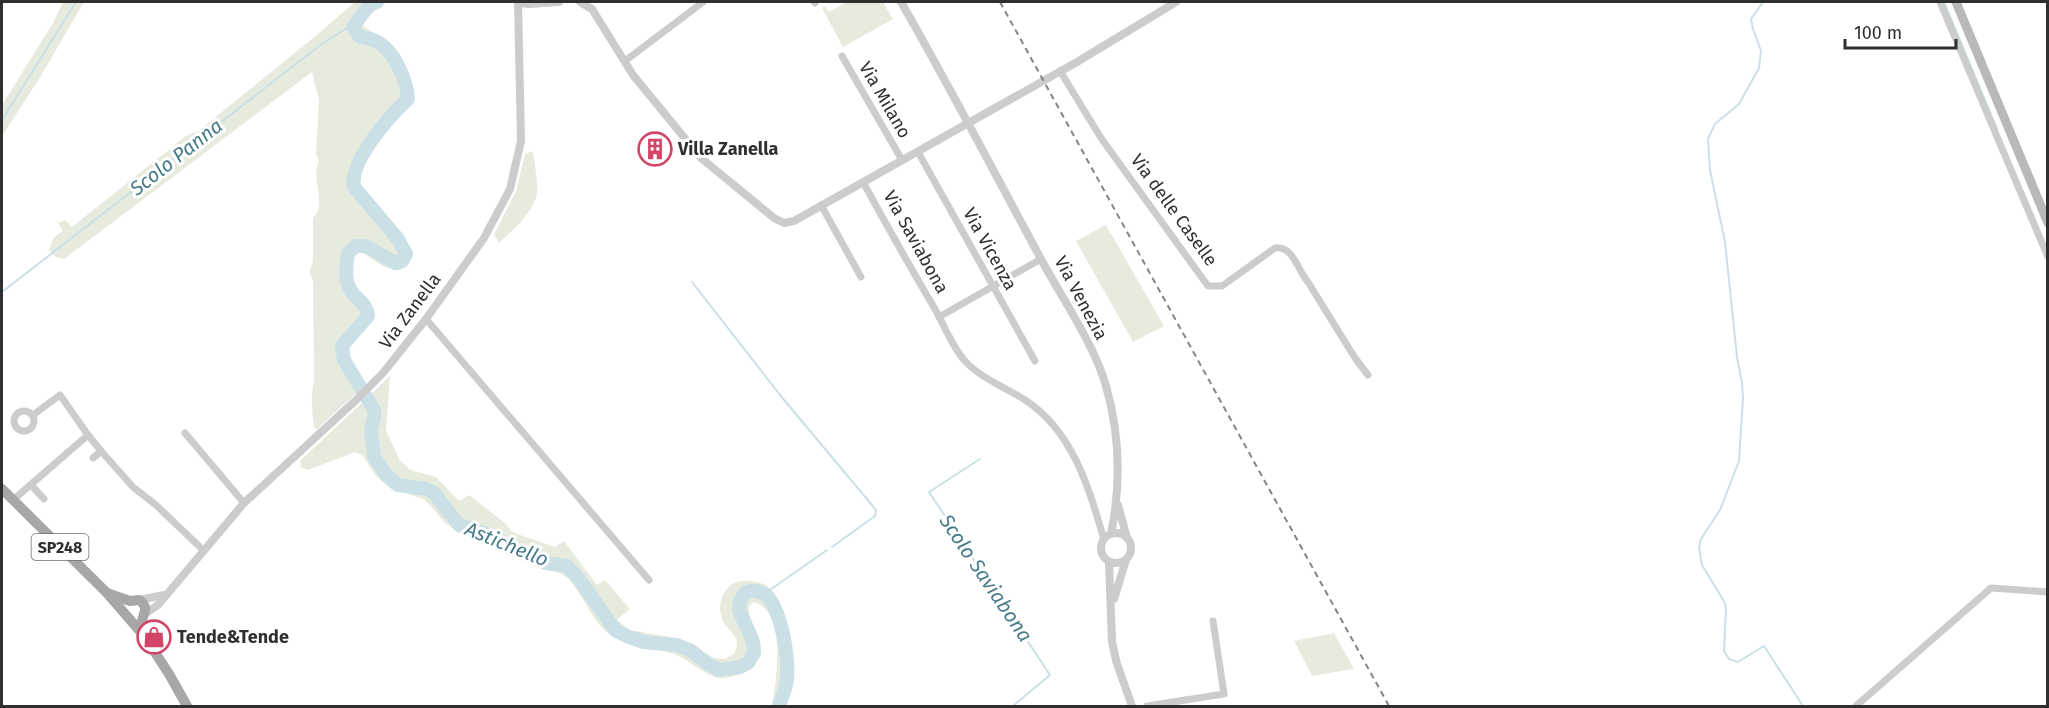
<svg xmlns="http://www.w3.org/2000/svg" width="2049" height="708" font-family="'Fira Sans',sans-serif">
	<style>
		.green { fill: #e7ebde }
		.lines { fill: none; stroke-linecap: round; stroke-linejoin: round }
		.stream { stroke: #cae0e6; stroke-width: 2 }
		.river { stroke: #cae0e6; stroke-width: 14 }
		.minor { stroke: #ccc; stroke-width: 7 }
		.tertiary { stroke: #ccc; stroke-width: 8 }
		.secondary { stroke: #b9b9b9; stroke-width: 9 }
		.primary { stroke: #a7a7a7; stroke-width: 10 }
		.rail { stroke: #848484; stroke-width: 2; stroke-dasharray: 6 4.5; stroke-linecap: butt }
		.labels { text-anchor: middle; stroke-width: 6; stroke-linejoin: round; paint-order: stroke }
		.shield { fill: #fff; stroke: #6d6d6d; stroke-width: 1.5 }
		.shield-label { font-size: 16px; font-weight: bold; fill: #2f2f2f }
		.street-label { font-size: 18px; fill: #2f2f2f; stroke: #fff }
		.poi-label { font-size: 18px; font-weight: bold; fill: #2f2f2f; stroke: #fff; text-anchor: start }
		.water-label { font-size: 20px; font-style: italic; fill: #457a89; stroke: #fff }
	</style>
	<rect width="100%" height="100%" fill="#fff"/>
	<g class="green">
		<path d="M 63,2 L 84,2 L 39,79 L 2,136 L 2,105 L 53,23 Z"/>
		<path d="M 355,2 L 385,2 L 361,23 C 369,31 379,36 387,43 C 398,52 417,87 410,102 C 406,108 397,112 392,117 C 380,131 356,162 355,181 L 406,243 C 409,255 408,261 401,270 C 387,271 372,260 361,250 L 352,252 C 349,283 355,289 373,313 C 371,324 367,325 360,332 C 337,350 354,365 366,384 L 316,430 C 311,420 311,392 314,381 L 313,280 L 309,273 L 313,261 L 313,218 C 328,204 310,179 319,161 L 316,154 L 319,100 L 312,72 L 64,259 L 56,257 L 49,250 L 54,237 L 63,231 L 58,223 L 65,220 L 72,227 L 161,156 C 174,148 181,135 197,132 L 318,34 Z"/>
		<path d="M 847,2 L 883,2 L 893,19 L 843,47 L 822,8 L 825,6 L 829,12 Z"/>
		<path d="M 533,151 C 534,161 539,187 537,194 C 533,213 513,230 499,243 L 494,235 L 516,191 L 525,154 Z"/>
		<path d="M 1106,225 L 1164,326 L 1133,342 L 1076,241 Z"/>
		<path d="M 390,376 L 386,430 L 399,459 L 410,470 L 436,477 L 459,501 L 469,495 L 505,523 L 512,532 L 555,547 L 564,541 L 597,585 L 605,580 L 630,609 L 617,620 L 630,630 L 681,639 L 714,658 L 724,659 L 734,654 C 741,641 735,636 727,627 C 719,619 718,602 724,593 C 730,583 737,581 747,581 C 756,581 766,583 772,591 C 784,605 793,662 791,680 C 791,689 785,698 782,706 L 772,706 C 776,680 788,613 754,602 L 749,606 C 747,627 771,640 756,662 C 748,673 728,681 715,677 C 702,673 688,659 674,654 C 664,650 654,650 643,648 C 632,646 617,640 609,634 C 593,622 582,594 568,578 L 560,573 L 541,568 L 508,555 L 493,545 L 457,531 L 444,522 L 431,506 L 423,499 L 390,488 L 376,476 L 363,456 L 355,452 L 308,470 L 301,467 L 300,461 Z"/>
		<path d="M 1334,633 L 1354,669 L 1312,676 L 1294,641 Z"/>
	</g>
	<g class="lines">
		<g class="stream">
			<path d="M 1763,2 L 1751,19 L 1753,29 L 1761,51 L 1759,68 L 1739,104 L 1715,124 L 1708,139 L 1710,170 L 1725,242 L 1737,357 L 1742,383 L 1743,398 L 1739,461 L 1720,510 L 1701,539 L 1699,547 L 1702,565 L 1725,603 L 1726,609 L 1724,651 L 1729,659 L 1738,662 L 1764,646 L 1803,706"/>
			<path d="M 1944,2 L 1997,129"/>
			<path d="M 2,120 L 76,2"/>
			<path d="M 692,282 L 780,395 L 876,510 L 875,516 L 832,547"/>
			<path d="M 2,292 L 319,46 L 347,28 L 353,27"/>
			<path d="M 980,459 L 929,492 L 1050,675 L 1013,706"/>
			<path d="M 764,594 L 827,550"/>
		</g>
		<path class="river" d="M 377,2 L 369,5 L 353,27 L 359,36 C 363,38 368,38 373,40 C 394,48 406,78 408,99 C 389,116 349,162 354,187 L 398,239 L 406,254 L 402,261 L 396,263 L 365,246 L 356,246 L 348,253 C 346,268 343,283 355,296 C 362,303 367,306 368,316 L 342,346 L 344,360 L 374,410 L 374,418 L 371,429 L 374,457 L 387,476 L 398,485 L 426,489 L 434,493 L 459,525 L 493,536 L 516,550 L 546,563 L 567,566 L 579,579 L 616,631 L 629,637 L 644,642 L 676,645 L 690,650 L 708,664 L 719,670 L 740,667 L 748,663 L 754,653 L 753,642 L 739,610 L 740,600 L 746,592 C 754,590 762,591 768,597 C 782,614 789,658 787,679 C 786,689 782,697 779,706"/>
		<g class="minor">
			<path d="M 814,2 L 815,3"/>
			<path d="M 1940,2 L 2048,257"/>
			<path d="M 842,56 L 902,160"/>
			<path d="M 625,61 L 703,2"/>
			<path d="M 1060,71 L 1101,138 L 1208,286 L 1222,286 L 1275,248 C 1293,245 1298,271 1308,282 L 1355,358 L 1368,375"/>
			<path d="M 918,152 L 1035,361"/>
			<path d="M 863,182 C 886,224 910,267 935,309 C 944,325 952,346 964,360 C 980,378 1005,387 1025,400 C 1072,430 1090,489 1104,540"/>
			<path d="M 821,205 L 861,277"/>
			<path d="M 939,317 L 1041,259"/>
			<path d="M 426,319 L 649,580"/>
			<circle cx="24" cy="421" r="10"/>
			<path d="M 185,433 L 244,503"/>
			<path d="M 88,435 L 101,451 L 93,458"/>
			<path d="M 101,451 L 133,487 L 156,505 L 203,550"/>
			<path d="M 31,485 L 44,499"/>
			<path d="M 13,500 L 88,435 L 60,395 L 33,415"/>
			<path d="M 1147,706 L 1224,694 L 1213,621"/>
			<path d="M 1856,706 L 1991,588 L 2048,592"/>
		</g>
		<g class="tertiary">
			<path d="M 580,2 L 592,9 L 633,75 L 701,158 L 774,218 L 784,223 L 794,221 L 1077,62 L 1176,2"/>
			<path d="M 901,2 C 950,87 995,174 1042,261 C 1062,298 1095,346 1106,386 C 1120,435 1121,485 1111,534"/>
			<path d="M 518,3 L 530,4 L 559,2"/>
			<path d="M 1118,505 L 1127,538"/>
			<circle cx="1116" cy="548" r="15"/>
			<path d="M 1109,562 L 1112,642 L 1117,664 L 1132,706"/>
			<path d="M 1114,599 L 1126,560"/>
			<path d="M 139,600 L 164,595"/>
			<path d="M 145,614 L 158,605 L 244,503 L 355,401 L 383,373 L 426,319 L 484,238 L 510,189 L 521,141 L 518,2"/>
		</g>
		<path class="secondary" d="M 1956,2 L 2048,223"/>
		<g class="primary">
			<path d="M 2,489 L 107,593 L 145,637 L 169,674 L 187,706"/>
			<path d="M 107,593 L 130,601 L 139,600 C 150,608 143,612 142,622 C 141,627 144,632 145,637"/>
		</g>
		<path class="rail" d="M 1000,2 L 1389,706"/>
	</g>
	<defs>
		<symbol id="building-ring" viewBox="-11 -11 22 22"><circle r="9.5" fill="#fff" stroke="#d34467" stroke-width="1.5"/><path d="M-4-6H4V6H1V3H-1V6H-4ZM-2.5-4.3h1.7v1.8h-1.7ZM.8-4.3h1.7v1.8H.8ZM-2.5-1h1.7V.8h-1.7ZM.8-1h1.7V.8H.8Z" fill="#d34467"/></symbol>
		<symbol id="shop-ring" viewBox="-11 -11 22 22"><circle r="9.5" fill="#fff" stroke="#d34467" stroke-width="1.5"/><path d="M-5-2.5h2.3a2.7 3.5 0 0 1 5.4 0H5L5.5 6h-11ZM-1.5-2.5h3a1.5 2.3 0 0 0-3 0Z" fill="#d34467"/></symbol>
	</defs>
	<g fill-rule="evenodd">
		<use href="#building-ring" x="636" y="130" width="38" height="38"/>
		<use href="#shop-ring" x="135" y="618" width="38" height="38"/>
	</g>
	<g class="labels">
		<rect class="shield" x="31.5" y="534" width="57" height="26" rx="4.5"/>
		<g class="shield-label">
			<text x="60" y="553">SP248</text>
		</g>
		<g class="street-label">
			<text transform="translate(885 100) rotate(60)" y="6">Via Milano</text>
			<text transform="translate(1174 210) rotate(54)" y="6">Via delle Caselle</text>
			<text transform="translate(916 242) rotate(61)" y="6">Via Saviabona</text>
			<text transform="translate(990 249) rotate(61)" y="6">Via Vicenza</text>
			<text transform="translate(1081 298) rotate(62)" y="6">Via Venezia</text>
			<text transform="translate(410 311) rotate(-53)" y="6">Via Zanella</text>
		</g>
		<g class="poi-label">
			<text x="678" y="155">Villa Zanella</text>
			<text x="177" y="643">Tende&amp;Tende</text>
		</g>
		<g class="water-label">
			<text transform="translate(176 157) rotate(-38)" y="7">Scolo Panna</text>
			<text transform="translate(507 544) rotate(22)" y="7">Astichello</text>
			<text transform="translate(986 578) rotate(56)" y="7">Scolo Saviabona</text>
		</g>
	</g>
	<rect width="2049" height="708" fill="none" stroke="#2f2f2f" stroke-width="6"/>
	<path d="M1845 39v9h111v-9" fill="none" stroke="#2f2f2f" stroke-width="3"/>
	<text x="1854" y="39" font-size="18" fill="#2f2f2f" stroke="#ffffff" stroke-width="4.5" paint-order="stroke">100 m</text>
</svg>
